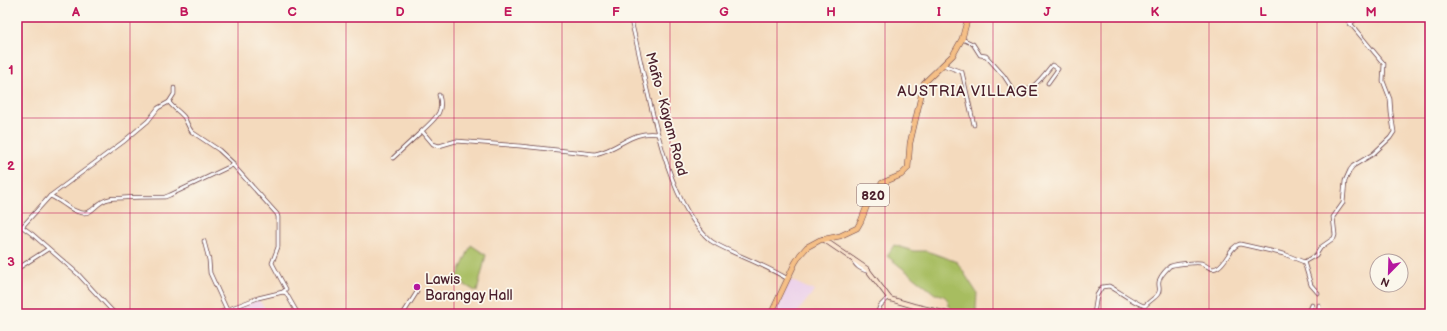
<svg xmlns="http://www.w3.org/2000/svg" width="1447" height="331" font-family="'Balsamiq Sans',sans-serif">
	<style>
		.built { fill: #ecd1ea }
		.green { fill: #a7bd61; stroke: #786e46 }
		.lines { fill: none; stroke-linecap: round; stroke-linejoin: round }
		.street-casing { stroke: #643b41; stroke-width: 4.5 }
		.secondary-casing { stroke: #643b41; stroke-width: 5.5 }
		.highway-casing { stroke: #643b41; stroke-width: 6 }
		.street { stroke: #fff; stroke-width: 3 }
		.secondary { stroke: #fbe5cf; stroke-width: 4 }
		.highway { stroke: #f5bf86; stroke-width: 5 }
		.grid { fill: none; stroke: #c2185b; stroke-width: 1; stroke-opacity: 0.55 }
		.poi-dot { fill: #b5179e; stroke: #fbf7ec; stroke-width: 1.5 }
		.labels { text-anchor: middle; stroke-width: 3.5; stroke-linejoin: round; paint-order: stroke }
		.shield { fill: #fbf7ec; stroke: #7f6065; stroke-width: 1 }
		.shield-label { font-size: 13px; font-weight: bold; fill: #4a1f2b }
		.street-label { font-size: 14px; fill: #4a1f2b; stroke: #fbf7ec }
		.poi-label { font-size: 14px; fill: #4a1f2b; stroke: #fbf7ec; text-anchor: start }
		.neighbourhood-label { font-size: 15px; letter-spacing: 1px; fill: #4a1f2b; stroke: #fbf7ec }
		.neatline { fill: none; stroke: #c2185b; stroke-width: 1.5 }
		.grid-label { font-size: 13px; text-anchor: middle; font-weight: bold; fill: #c2185b }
	</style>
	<rect width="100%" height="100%" fill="#fbf7ec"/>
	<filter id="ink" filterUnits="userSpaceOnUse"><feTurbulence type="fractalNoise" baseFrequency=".025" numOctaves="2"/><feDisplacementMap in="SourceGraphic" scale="8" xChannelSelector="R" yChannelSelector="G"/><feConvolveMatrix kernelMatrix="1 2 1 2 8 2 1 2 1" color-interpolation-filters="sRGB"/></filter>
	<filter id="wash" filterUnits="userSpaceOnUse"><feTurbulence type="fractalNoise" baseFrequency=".012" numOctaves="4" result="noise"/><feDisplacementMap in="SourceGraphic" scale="16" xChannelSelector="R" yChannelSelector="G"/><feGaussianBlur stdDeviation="0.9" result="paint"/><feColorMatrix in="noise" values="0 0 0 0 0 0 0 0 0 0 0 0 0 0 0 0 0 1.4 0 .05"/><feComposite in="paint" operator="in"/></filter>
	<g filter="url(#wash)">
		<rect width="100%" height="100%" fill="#f4dabd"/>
		<g class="built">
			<path d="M 790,280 L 814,291 L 796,314 L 774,314 Z"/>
			<path d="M 258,299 L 269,314 L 232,314 L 230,311 Z"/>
		</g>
		<g class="green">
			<path d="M 471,245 L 486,255 L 477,292 L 456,280 Z"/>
			<path d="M 894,245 L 913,251 L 927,251 L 957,262 L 977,293 L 976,309 L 978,314 L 957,314 L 949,306 C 949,298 943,294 935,294 L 887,256 Z"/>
		</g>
	</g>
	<g filter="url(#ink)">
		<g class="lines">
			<defs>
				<g id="street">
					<path d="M 630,17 C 647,78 662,200 711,241 C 720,247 731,251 741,256 C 757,263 773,270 788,279"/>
					<path d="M 1350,24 L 1358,17"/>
					<path d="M 962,39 L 973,44 L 980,55 L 986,56 L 1004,76 L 1015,93 C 1031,94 1043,76 1052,65 L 1058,69 L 1048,83"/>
					<path d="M 943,65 L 962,72 L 974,125"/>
					<path d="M 439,95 C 445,113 434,119 422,131 L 433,144 L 439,146 L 456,141 L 520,146 L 595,154 C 621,149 630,130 658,134"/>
					<path d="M 393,158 L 422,131"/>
					<path d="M 233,165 L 277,214 L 278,217 L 278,247 L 272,263 L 286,289 L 283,292"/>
					<path d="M 50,196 L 123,142 L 148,121 L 158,108 L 169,102 L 174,94 L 174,88"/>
					<path d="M 17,223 L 32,234 L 78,274 L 115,314"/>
					<path d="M 22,227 L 50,196 C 62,200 70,212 83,213 C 93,214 97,201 109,199 C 113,198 118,198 122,198 C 136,197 151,197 165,197 L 170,195 L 233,165 L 233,163 L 219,150 L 192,132 C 188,127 187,122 184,117 C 180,112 173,108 169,102"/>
					<path d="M 204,241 L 209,260 L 210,273 L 227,310"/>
					<path d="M 853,259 C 855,267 861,269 869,272"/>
					<path d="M 1304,262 L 1316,255 L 1321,247 L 1334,238 L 1335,235 L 1333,217 L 1343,203 L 1345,181 L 1350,170 L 1353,166 L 1373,154 L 1390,138 L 1394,132 L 1391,113 L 1390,99 L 1383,81 L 1384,64 L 1345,17"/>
					<path d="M 17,269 L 48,249"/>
					<path d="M 216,314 L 258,298 L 283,292 L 286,293 L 298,314"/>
					<path d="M 403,314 L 417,292"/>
					<path d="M 877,314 L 880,306 L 888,298"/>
					<path d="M 1094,314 L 1097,295 L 1102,287 L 1109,286 C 1117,290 1139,306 1145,306 C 1148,302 1155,298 1158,294 C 1161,290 1158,286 1159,282 C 1159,277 1165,271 1169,267 C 1171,264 1197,262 1201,263 C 1207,265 1211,272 1218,267 C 1227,262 1230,246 1240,244 L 1284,254 L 1304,262 L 1311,285 L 1318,293"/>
					<path d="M 1308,314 L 1312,305"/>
					<path d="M 1318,314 L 1319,305"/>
				</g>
				<g id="secondary">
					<path d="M 1423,17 L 1427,20 L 1430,31"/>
					<path d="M 823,239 L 867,269 L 890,299 L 914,306 L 949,314"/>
				</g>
				<path id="highway" d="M 771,314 L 795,263 L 800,255 L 807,247 L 820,240 L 840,236 L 857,228 L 861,221 L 868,203 L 882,183 L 901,175 L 908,168 L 910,143 L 924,83 L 953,55 L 962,39 L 968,17"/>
			</defs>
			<use href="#street" class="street-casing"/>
			<use href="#secondary" class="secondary-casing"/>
			<use href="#highway" class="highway-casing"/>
			<use href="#street" class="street"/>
			<use href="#secondary" class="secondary"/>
			<use href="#highway" class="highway"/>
		</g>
	</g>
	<path class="grid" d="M 130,17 L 130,314M 238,17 L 238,314M 346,17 L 346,314M 454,17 L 454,314M 562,17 L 562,314M 670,17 L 670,314M 777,17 L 777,314M 885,17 L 885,314M 993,17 L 993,314M 1101,17 L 1101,314M 1209,17 L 1209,314M 1317,17 L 1317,314M 17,118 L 1430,118M 17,213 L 1430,213"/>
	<circle class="poi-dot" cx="417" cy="287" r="4"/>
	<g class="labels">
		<rect class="shield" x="857" y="184" width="32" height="22" rx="3"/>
		<g class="shield-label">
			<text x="873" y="200">820</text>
		</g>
		<g class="street-label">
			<text transform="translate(667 114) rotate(75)" y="5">Maño - Kayam Road</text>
		</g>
		<g class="poi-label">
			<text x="425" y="284">Lawis<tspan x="425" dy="16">Barangay Hall</tspan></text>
		</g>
		<g class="neighbourhood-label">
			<text x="968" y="96">AUSTRIA VILLAGE</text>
		</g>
	</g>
	<rect width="1447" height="331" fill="none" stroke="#fbf7ec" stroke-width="44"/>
	<g transform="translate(1389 273) rotate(203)"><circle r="19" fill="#fbf7ec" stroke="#b4a19f"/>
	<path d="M0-3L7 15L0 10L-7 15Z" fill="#b5179e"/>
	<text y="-6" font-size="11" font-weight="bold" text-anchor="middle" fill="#4a1f2b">N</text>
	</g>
	<rect x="22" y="22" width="1403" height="287" class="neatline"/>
	<g class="grid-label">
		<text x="76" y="16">A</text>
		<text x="184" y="16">B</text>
		<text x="292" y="16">C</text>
		<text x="400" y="16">D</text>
		<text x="508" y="16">E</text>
		<text x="616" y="16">F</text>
		<text x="724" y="16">G</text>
		<text x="831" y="16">H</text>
		<text x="939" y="16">I</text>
		<text x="1047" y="16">J</text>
		<text x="1155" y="16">K</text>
		<text x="1263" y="16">L</text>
		<text x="1371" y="16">M</text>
		<text x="11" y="74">1</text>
		<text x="11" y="170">2</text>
		<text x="11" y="266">3</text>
	</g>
</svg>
